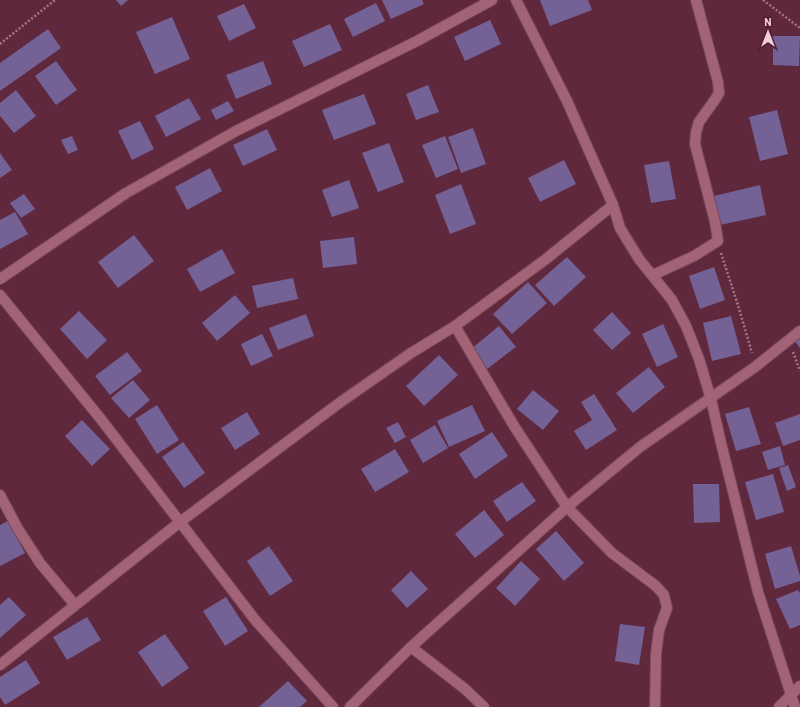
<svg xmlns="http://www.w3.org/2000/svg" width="800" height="707" font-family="Barlow,sans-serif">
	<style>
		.building { fill: #746196 }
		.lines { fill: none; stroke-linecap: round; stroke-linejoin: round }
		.minor-casing { stroke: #774759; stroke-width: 12 }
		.path { stroke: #a57786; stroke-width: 2.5; stroke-dasharray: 2 2; stroke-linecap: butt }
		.minor { stroke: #a26377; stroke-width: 10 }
	</style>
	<rect width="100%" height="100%" fill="#60283c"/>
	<g class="building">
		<path d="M 116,0 L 128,0 L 121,6 Z"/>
		<path d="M 382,0 L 422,0 L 424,4 L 391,19 Z"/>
		<path d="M 540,0 L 588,0 L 592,10 L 550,26 Z"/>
		<path d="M 376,3 L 385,21 L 353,37 L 344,19 Z"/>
		<path d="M 244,4 L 256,28 L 229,41 L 217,16 Z"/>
		<path d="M 172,17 L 190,59 L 155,74 L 136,32 Z"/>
		<path d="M 490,20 L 501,44 L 465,61 L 454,37 Z"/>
		<path d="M 330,24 L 342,50 L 304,67 L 292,41 Z"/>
		<path d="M 48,29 L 61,48 L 0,91 L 0,63 Z"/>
		<path d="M 773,36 L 800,36 L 799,66 L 773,65 Z"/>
		<path d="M 56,61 L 77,90 L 56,105 L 35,76 Z"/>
		<path d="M 263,61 L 272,84 L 236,99 L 226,75 Z"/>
		<path d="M 428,85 L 439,112 L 416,120 L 406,94 Z"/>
		<path d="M 16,90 L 36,116 L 14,133 L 0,116 L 0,103 Z"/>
		<path d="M 364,94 L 376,124 L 334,140 L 322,110 Z"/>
		<path d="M 189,98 L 201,119 L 166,137 L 155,116 Z"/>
		<path d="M 228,101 L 234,111 L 216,120 L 211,110 Z"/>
		<path d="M 777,110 L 788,154 L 760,161 L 749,117 Z"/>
		<path d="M 140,121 L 154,149 L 132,160 L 118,131 Z"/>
		<path d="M 473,128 L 486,164 L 461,173 L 448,137 Z"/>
		<path d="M 267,129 L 277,150 L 243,166 L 233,145 Z"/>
		<path d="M 72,136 L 78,150 L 68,154 L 61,140 Z"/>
		<path d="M 445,136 L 458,169 L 436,178 L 422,145 Z"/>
		<path d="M 389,143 L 404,182 L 378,192 L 362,153 Z"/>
		<path d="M 0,153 L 12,170 L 0,178 Z"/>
		<path d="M 564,160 L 576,184 L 540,202 L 528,178 Z"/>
		<path d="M 669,161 L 676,199 L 651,203 L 644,165 Z"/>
		<path d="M 210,168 L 222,191 L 187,210 L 175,187 Z"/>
		<path d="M 349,180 L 359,208 L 332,217 L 322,190 Z"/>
		<path d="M 461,184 L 476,224 L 450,234 L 435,195 Z"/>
		<path d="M 760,185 L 766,215 L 720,225 L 714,196 Z"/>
		<path d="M 24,194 L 35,209 L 21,218 L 10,203 Z"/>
		<path d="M 15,212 L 28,234 L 0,249 L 0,220 Z"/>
		<path d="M 134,235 L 154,261 L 118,288 L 98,262 Z"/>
		<path d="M 354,237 L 357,264 L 323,268 L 320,241 Z"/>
		<path d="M 222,249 L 235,273 L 200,292 L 187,269 Z"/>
		<path d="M 567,257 L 586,277 L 554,306 L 535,285 Z"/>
		<path d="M 714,267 L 725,300 L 700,309 L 689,276 Z"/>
		<path d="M 293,278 L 298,299 L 257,308 L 252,286 Z"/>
		<path d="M 528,282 L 547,303 L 512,334 L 493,314 Z"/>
		<path d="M 235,295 L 250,313 L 217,341 L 202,323 Z"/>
		<path d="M 79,311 L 107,340 L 87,359 L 60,329 Z"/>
		<path d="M 612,312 L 631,333 L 612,350 L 593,330 Z"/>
		<path d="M 306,314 L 314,336 L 278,350 L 269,328 Z"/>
		<path d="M 731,316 L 741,354 L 712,361 L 703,323 Z"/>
		<path d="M 663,324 L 678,357 L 657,367 L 642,334 Z"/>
		<path d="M 499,326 L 516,347 L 487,369 L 471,349 Z"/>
		<path d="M 262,334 L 273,356 L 251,366 L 241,344 Z"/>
		<path d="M 800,336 L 800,348 L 794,340 Z"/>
		<path d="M 127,352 L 142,371 L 110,395 L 95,376 Z"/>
		<path d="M 439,355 L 458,375 L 424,406 L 406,386 Z"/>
		<path d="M 649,367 L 665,387 L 633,413 L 616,393 Z"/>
		<path d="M 133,380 L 150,400 L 129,418 L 111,398 Z"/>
		<path d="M 533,390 L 559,411 L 543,430 L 517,409 Z"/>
		<path d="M 594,394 L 617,430 L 586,450 L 574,431 L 592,420 L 581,402 Z"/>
		<path d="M 157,405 L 179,440 L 157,454 L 135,419 Z"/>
		<path d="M 472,405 L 485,431 L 449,447 L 437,421 Z"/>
		<path d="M 749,407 L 761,444 L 736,451 L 725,414 Z"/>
		<path d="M 247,412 L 260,434 L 235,450 L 221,428 Z"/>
		<path d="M 800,414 L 800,440 L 783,446 L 775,423 Z"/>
		<path d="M 82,420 L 110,449 L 92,466 L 65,436 Z"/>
		<path d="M 398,422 L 406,437 L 395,443 L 386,428 Z"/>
		<path d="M 435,425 L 448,448 L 423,463 L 410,440 Z"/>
		<path d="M 492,432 L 508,456 L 475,479 L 459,454 Z"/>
		<path d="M 183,442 L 205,473 L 184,488 L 162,457 Z"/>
		<path d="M 780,446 L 785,465 L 768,470 L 762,452 Z"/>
		<path d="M 395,449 L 409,472 L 375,492 L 361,469 Z"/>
		<path d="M 788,465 L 796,487 L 787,491 L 779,468 Z"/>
		<path d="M 773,474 L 784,512 L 756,520 L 745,482 Z"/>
		<path d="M 522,482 L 536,501 L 507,522 L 493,501 Z"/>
		<path d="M 693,484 L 719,484 L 720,522 L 694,523 Z"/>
		<path d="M 484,510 L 504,535 L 475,558 L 455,534 Z"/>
		<path d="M 8,521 L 25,553 L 0,566 L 0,525 Z"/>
		<path d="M 556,531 L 584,563 L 564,581 L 536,549 Z"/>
		<path d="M 269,546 L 293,581 L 270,596 L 247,561 Z"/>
		<path d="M 791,546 L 800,576 L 800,581 L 775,589 L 765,554 Z"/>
		<path d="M 521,561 L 540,579 L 515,606 L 496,588 Z"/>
		<path d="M 411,571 L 428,589 L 407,608 L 391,590 Z"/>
		<path d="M 798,590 L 800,593 L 800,625 L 790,629 L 776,599 Z"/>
		<path d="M 9,597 L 26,615 L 0,638 L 0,605 Z"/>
		<path d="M 226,597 L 248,631 L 225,646 L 203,611 Z"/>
		<path d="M 87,617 L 101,640 L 67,660 L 53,637 Z"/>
		<path d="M 620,624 L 645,627 L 639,665 L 615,661 Z"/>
		<path d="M 165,634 L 189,668 L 162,687 L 138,652 Z"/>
		<path d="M 26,660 L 40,683 L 5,705 L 0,697 L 0,677 Z"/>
		<path d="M 288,681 L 307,701 L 300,707 L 259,707 Z"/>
	</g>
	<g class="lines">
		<defs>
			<g id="minor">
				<path d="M 516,0 L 567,101 L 613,205 L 620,228 L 639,259 L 672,300 L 686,326 L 699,359 L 711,399 L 721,443 L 758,592 L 795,707"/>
				<path d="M 653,275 L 694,256 L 718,241 L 715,222 L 695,144 L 696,132 L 699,122 L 714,101 L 719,93 L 718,82 L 696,0"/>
				<path d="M 0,279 L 126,193 L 236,131 L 417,41 L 492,0"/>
				<path d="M 0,295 L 100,418 L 256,621 L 333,707"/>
				<path d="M 455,326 L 514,426 L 567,507 L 612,553 L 656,586 L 664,595 L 667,608 L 659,630 L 656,654 L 655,707"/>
				<path d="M 0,495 L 18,529 L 40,563 L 75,605"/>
				<path d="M 411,647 L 465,689 L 484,707"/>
				<path d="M 0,665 L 180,522 L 342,401 L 411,353 L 455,326 L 546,259 L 613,205"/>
				<path d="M 350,707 L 411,647 L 567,507 L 640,447 L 755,367 L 800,331"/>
				<path d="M 779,707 L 800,686"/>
			</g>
		</defs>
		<use href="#minor" class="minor-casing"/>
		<g class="path">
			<path d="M 763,0 L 800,28"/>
			<path d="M 0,44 L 55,0"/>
			<path d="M 721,253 L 737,302 L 752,353"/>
			<path d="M 793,352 L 800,371"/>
		</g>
		<use href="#minor" class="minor"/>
	</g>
	<g transform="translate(768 32)" stroke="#541d31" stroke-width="3" paint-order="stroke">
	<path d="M0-3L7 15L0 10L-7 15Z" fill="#f2ced8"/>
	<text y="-6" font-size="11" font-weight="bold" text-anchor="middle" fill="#f2ced8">N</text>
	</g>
</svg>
